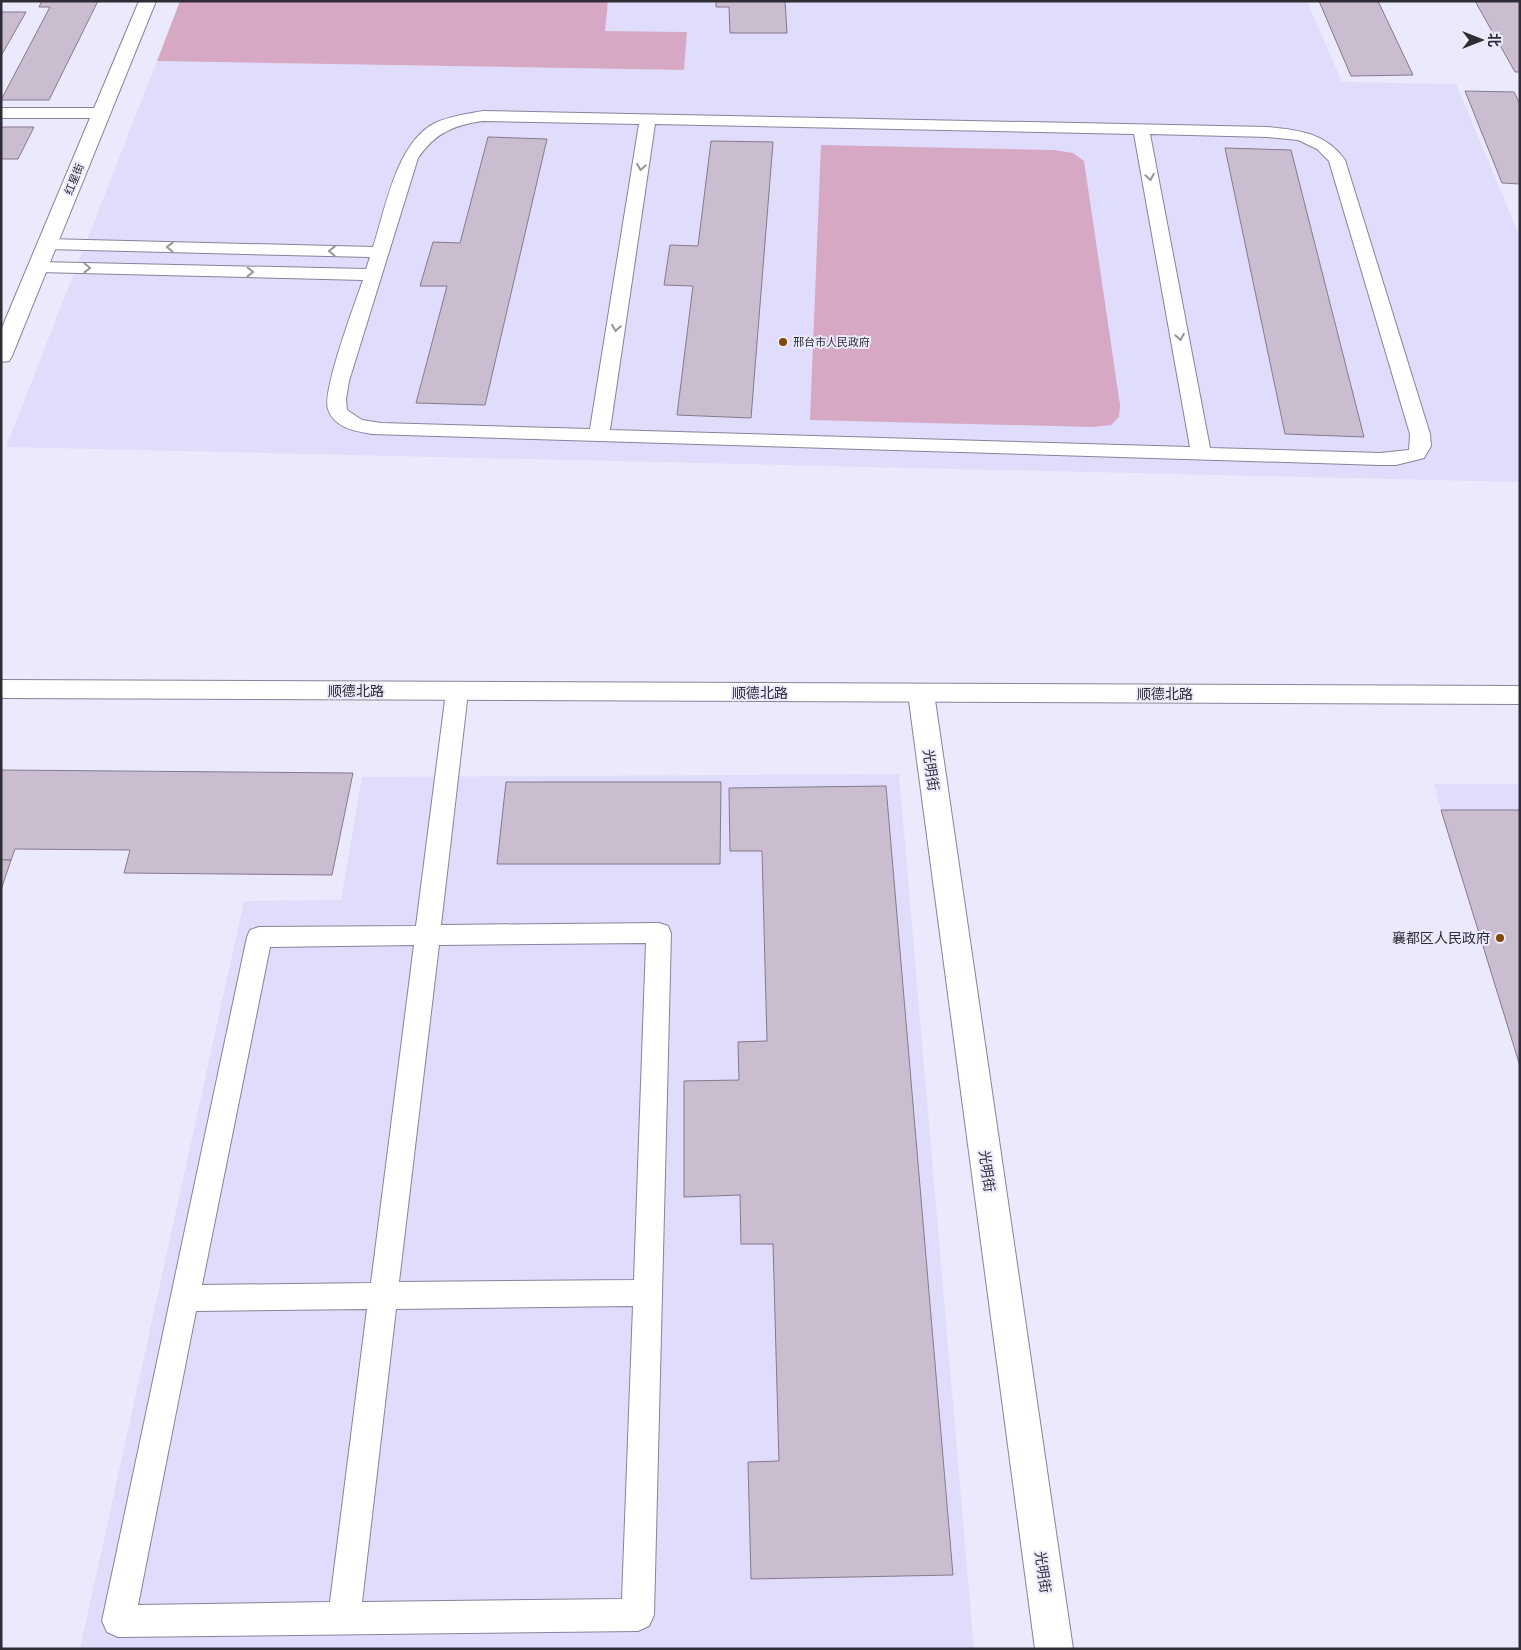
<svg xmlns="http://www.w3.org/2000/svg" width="1521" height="1650" font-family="Mulish,'Noto Sans SC',sans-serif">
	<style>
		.built { fill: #dfddfb }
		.green { fill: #d7a8c4 }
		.building { fill: #cabdd0; stroke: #86798b }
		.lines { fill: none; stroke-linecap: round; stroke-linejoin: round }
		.service-casing { stroke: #868499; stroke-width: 2 }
		.minor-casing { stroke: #868499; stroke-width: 2 }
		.tertiary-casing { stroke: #868499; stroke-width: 2 }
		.service { fill: #fff; fill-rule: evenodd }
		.minor { fill: #fff; fill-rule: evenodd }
		.tertiary { fill: #fff; fill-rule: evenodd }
		.oneway { stroke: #96969a }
		.poi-dot { fill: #834800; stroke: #ebeafc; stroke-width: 2 }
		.labels { text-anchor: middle; stroke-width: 4; stroke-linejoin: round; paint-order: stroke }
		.far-street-label { font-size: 11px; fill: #2e2d36; stroke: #ebeafc }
		.far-poi-label { font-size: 11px; fill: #2e2d36; stroke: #ebeafc; text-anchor: start }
		.street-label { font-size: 14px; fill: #2e2d36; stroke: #ebeafc }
		.poi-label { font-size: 14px; fill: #2e2d36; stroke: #ebeafc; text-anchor: end }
	</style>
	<rect width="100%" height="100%" fill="#ebeafc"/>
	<g class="built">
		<path d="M 608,1 L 1307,1 L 1342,82 L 1456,84 L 1520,237 L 1520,482 L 6,447 L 157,61 L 684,70 L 686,32 L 605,31 Z"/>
		<path d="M 899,774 L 974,1649 L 80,1649 L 244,901 L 341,900 L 362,777 Z"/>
		<path d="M 1434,784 L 1520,784 L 1520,1066 L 1441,810 Z"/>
	</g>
	<g class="green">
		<path d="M 180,1 L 608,1 L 605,31 L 687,32 L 684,70 L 157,61 Z"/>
		<path d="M 821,145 L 1054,150 L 1073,153 L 1084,161 L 1120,405 L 1119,417 L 1111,425 L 1092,427 L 810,420 Z"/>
	</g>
	<g class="building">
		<path d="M 42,1 L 98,1 L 49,100 L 1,100 L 50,7 L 39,7 Z"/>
		<path d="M 716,1 L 785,1 L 787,33 L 730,33 L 729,7 L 716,7 Z"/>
		<path d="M 1319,1 L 1378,1 L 1413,75 L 1351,76 Z"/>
		<path d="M 1475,1 L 1520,1 L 1520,72 L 1515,72 Z"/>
		<path d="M 1,12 L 26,12 L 1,56 Z"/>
		<path d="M 1465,91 L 1514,92 L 1520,104 L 1520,184 L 1502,183 Z"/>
		<path d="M 1,127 L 34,127 L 18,159 L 1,159 Z"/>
		<path d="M 488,137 L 547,139 L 485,405 L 416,403 L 447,286 L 420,286 L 433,242 L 460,243 Z"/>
		<path d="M 711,141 L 773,142 L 751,418 L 677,415 L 693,286 L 664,285 L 670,245 L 698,246 Z"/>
		<path d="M 1225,148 L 1291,150 L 1364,437 L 1285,434 Z"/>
		<path d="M 1,770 L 353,773 L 332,875 L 124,873 L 130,850 L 15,849 L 11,860 L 1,860 Z"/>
		<path d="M 506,782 L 721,782 L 720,864 L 497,864 Z"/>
		<path d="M 886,786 L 953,1575 L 751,1579 L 748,1462 L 779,1461 L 773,1244 L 741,1244 L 740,1195 L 684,1197 L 684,1081 L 739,1080 L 738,1042 L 767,1041 L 762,851 L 730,851 L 729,788 Z"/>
		<path d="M 1441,810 L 1520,810 L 1520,1066 Z"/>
		<path d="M 1,860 L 11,860 L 1,890 Z"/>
	</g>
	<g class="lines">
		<defs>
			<g id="service">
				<path d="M 1,108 L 102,108 L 110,113 L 102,118 L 1,118 Z"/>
				<path d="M 483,111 L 1268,127 C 1299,130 1326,133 1345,160 L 1430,434 L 1431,446 L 1424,458 L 1396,465 L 1380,465 L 372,434 C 355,431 334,428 328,409 C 322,391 355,303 363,280 L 38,272 L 32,271 L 29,267 L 32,263 L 38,262 L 366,269 L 370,257 L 47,249 L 41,248 L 38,244 L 41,240 L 47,239 L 373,247 C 386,208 396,143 435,123 C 450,116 467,114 483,111 ZM 483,121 L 639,124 L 590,429 L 381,423 L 362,420 L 347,410 L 346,399 L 349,381 L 418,158 C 435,133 454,125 483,121 ZM 655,124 L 1134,134 L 1190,447 L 610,430 ZM 1150,134 L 1268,137 L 1298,140 L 1317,149 L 1329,161 L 1410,434 L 1409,450 L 1380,453 L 1210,448 Z"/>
				<path d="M 457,684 L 465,686 L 468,692 L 441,925 L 659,923 L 668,926 L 671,933 L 654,1615 L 649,1626 L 638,1631 L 118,1637 L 107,1632 L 102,1621 L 247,937 L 250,930 L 259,927 L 416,926 L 446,692 L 449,686 ZM 646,943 L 634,1280 L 399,1282 L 439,945 ZM 414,945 L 371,1283 L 202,1285 L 270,947 ZM 633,1306 L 622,1599 L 362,1602 L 396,1309 ZM 367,1309 L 330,1602 L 138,1605 L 196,1311 Z"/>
			</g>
			<path id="minor" d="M 921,684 L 930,687 L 934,693 L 1073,1649 L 1035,1649 L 908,693 L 912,687 Z"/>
			<g id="tertiary">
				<path d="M 139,1 L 156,1 L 12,356 L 9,361 L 1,362 L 1,330 Z"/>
				<path d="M 1,680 L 1520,686 L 1520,704 L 1,698 Z"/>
			</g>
		</defs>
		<use href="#service" class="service-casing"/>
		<use href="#minor" class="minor-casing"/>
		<use href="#tertiary" class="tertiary-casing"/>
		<use href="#service" class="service"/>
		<use href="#minor" class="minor"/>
		<use href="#tertiary" class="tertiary"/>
	</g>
	<defs><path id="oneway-chevron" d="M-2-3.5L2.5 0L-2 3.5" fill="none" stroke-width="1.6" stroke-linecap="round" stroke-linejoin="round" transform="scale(1.25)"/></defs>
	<g class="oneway">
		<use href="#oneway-chevron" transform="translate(641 167) rotate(99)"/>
		<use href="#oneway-chevron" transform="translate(1150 177) rotate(80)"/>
		<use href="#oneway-chevron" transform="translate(170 247) rotate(-179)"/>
		<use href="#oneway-chevron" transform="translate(332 251) rotate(-179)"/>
		<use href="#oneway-chevron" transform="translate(87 268) rotate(1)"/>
		<use href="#oneway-chevron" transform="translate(250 272) rotate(1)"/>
		<use href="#oneway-chevron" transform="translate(616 328) rotate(99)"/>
		<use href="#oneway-chevron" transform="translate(1180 337) rotate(80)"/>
	</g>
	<g class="poi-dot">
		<circle cx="783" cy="342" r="5"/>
		<circle cx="1500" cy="938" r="5"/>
	</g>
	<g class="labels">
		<g class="far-street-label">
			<text transform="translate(74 179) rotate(-68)" y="4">红星街</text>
		</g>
		<g class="far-poi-label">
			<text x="793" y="346">邢台市人民政府</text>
		</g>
		<g class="street-label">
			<text x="356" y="696">顺德北路</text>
			<text x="760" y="698">顺德北路</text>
			<text x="1165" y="699">顺德北路</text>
			<text transform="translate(931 770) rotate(82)" y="5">光明街</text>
			<text transform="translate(987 1171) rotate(82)" y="5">光明街</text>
			<text transform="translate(1043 1572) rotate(82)" y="5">光明街</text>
		</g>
		<g class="poi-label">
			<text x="1490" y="943">襄都区人民政府</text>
		</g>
	</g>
	<rect width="1521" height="1650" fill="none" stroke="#2e2d36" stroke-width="5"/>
	<g transform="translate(1481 40) rotate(90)" stroke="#ebeafc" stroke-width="4" paint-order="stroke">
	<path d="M0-4L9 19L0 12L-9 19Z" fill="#2e2d36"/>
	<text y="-8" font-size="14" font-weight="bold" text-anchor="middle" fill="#2e2d36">北</text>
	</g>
</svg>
